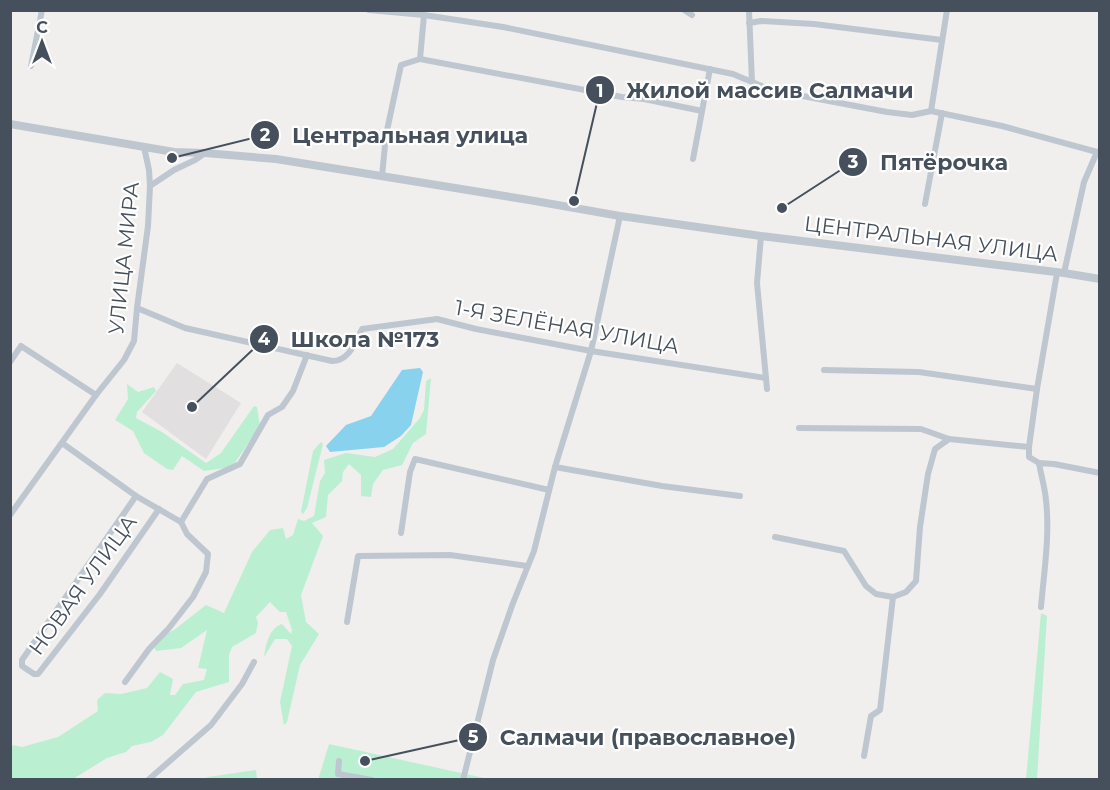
<svg xmlns="http://www.w3.org/2000/svg" width="1110" height="790" font-family="Montserrat,sans-serif">
	<style>
		.education { fill: #e2dfe0 }
		.green { fill: #bbefd2 }
		.water { fill: #88d2ed }
		.lines { fill: none; stroke-linecap: round; stroke-linejoin: round }
		.minor { stroke: #bec7d0; stroke-width: 6 }
		.tertiary { stroke: #bec7d0; stroke-width: 8 }
		.labels { text-anchor: middle; stroke-width: 4.5; stroke-linejoin: round; paint-order: stroke }
		.street-label { font-size: 21px; fill: #46505c; stroke: #fff }
		.leader { fill: none; stroke: #46505c; stroke-width: 2 }
		.callout-dot { fill: #46505c; stroke: #fff; stroke-width: 2 }
		.mark-label { font-size: 18px; text-anchor: middle; font-weight: bold; fill: #fff }
		.callout-label { font-size: 22px; text-anchor: middle; font-weight: bold; fill: #46505c; stroke: #fff; stroke-width: 4.5; stroke-linejoin: round; paint-order: stroke }
	</style>
	<rect width="100%" height="100%" fill="#f1eeee"/>
	<path class="education" d="M 177,363 L 241,403 L 206,459 L 142,412 Z"/>
	<g class="green">
		<path d="M 431,378 L 426,434 L 413,443 L 402,465 L 383,470 L 373,484 L 371,497 L 361,496 L 361,475 L 349,464 L 343,472 L 342,481 L 328,495 L 326,517 L 312,523 L 323,536 L 301,595 L 306,622 L 319,634 L 300,665 L 287,722 L 284,725 L 280,702 L 292,646 L 287,639 L 275,639 L 264,657 C 266,645 269,628 282,624 L 291,634 L 292,630 L 286,612 L 280,612 L 270,602 L 256,617 L 258,623 L 256,633 L 232,647 L 229,655 L 229,682 L 196,692 L 163,735 L 151,742 L 132,746 L 126,752 L 107,758 L 73,779 L 11,780 L 11,749 L 13,745 L 22,747 L 58,737 L 98,711 L 97,700 L 105,693 L 121,694 L 147,688 L 160,672 L 173,679 L 170,695 L 175,695 L 183,684 L 204,680 L 207,669 L 198,668 L 207,630 L 181,648 L 156,651 L 153,644 L 156,639 L 174,630 L 206,605 L 224,613 L 252,552 L 270,530 L 283,528 L 286,539 L 293,535 L 298,519 L 304,521 L 314,516 L 320,481 L 325,473 L 324,460 L 346,453 L 375,457 L 393,449 L 420,418 L 424,410 L 426,381 Z"/>
		<path d="M 127,384 L 138,392 L 154,387 L 156,391 L 137,412 L 136,418 L 162,432 L 206,463 L 221,453 L 254,406 L 257,407 L 260,426 L 232,467 L 204,471 L 182,456 L 173,470 L 167,469 L 144,453 L 133,431 L 115,420 L 128,399 Z"/>
		<path d="M 321,442 L 323,444 L 307,508 L 303,514 L 301,512 L 313,451 Z"/>
		<path d="M 1041,613 L 1047,616 L 1037,779 L 1026,779 Z"/>
		<path d="M 329,744 L 484,778 L 484,780 L 318,780 Z"/>
		<path d="M 256,770 L 257,779 L 203,779 L 208,777 Z"/>
	</g>
	<path class="water" d="M 420,368 L 423,372 L 411,425 L 401,436 L 384,447 L 330,452 L 326,446 L 346,425 L 371,416 L 402,370 Z"/>
	<g class="lines">
		<g class="minor">
			<path d="M 369,10 L 424,15 L 503,27 L 733,74 L 771,90 L 887,112 L 912,115 L 931,111 L 1002,126 L 1097,152 L 1100,151"/>
			<path d="M 684,10 L 692,15"/>
			<path d="M 749,10 L 752,82"/>
			<path d="M 749,23 L 761,21 L 814,24 L 942,40"/>
			<path d="M 420,59 L 424,15"/>
			<path d="M 31,66 L 42,10"/>
			<path d="M 931,111 L 947,10"/>
			<path d="M 693,159 L 710,69"/>
			<path d="M 382,176 L 386,135 L 401,65 L 420,59 L 622,97 L 644,99 L 702,111"/>
			<path d="M 150,186 L 174,170 L 195,160 L 205,153"/>
			<path d="M 925,204 L 942,113"/>
			<path d="M 761,236 L 757,283 L 767,389"/>
			<path d="M 1064,273 L 1084,182 L 1097,152"/>
			<path d="M 137,308 L 185,328 L 332,361 C 349,361 355,343 362,329 L 437,319 L 476,329 L 591,351 L 766,378"/>
			<path d="M 10,362 L 21,346 L 96,395"/>
			<path d="M 824,370 L 919,372 L 1037,389"/>
			<path d="M 799,428 L 921,429 L 949,439 L 1029,447"/>
			<path d="M 62,443 L 136,496 L 181,522 L 207,479 L 240,464 L 268,415 L 282,407 L 293,391 L 307,355"/>
			<path d="M 1039,463 L 1029,457 L 1029,447 L 1037,389 L 1057,273"/>
			<path d="M 555,467 L 662,486 L 740,496"/>
			<path d="M 136,496 L 22,660 L 22,666 L 34,674 L 38,674 L 100,594 L 159,509"/>
			<path d="M 10,515 L 96,395 L 124,360 L 134,341 L 137,308 L 148,226 L 150,186 L 149,170 L 144,147"/>
			<path d="M 401,533 L 410,472 L 415,459 L 549,490"/>
			<path d="M 775,537 L 844,551 L 866,586 L 876,594 L 893,597"/>
			<path d="M 1041,607 C 1044,572 1050,535 1046,500 C 1045,488 1041,475 1039,463 L 1054,464 L 1100,473"/>
			<path d="M 347,622 L 358,556 L 450,555 L 527,566"/>
			<path d="M 125,682 L 149,649 L 169,628 L 193,597 L 206,572 L 208,554 L 187,534 L 181,522"/>
			<path d="M 864,756 L 871,716 L 880,710 L 893,597 L 906,592 L 916,581 L 920,527 L 928,474 L 935,449 L 949,439"/>
			<path d="M 339,761 L 338,774 L 372,780"/>
			<path d="M 148,780 L 211,725 L 242,684 L 254,662"/>
			<path d="M 463,780 L 493,660 L 513,603 L 534,551 L 555,467 L 591,351 L 620,216"/>
		</g>
		<path class="tertiary" d="M 10,124 L 174,152 L 205,153 L 276,159 L 529,200 L 620,216 L 761,236 L 1064,273 L 1100,279"/>
	</g>
	<g class="labels">
		<g class="street-label">
			<text transform="translate(931 239) rotate(7)" y="7">ЦЕНТРАЛЬНАЯ УЛИЦА</text>
			<text transform="translate(124 258) rotate(-84)" y="7">УЛИЦА МИРА</text>
			<text transform="translate(567 327) rotate(10)" y="7">1-Я ЗЕЛЁНАЯ УЛИЦА</text>
			<text transform="translate(83 585) rotate(-54)" y="7">НОВАЯ УЛИЦА</text>
		</g>
	</g>
	<path class="leader" d="M574 201L600 90M172 158L265 135M782 208L853 162M192 407L264 339M365 761L473 737"/>
	<g class="callout-dot">
		<circle cx="574" cy="201" r="6"/>
		<circle cx="172" cy="158" r="6"/>
		<circle cx="782" cy="208" r="6"/>
		<circle cx="192" cy="407" r="6"/>
		<circle cx="365" cy="761" r="6"/>
		<circle cx="600" cy="90" r="15"/>
		<circle cx="265" cy="135" r="15"/>
		<circle cx="853" cy="162" r="15"/>
		<circle cx="264" cy="339" r="15"/>
		<circle cx="473" cy="737" r="15"/>
	</g>
	<g class="mark-label">
		<text x="600" y="97">1</text>
		<text x="265" y="141">2</text>
		<text x="853" y="168">3</text>
		<text x="264" y="345">4</text>
		<text x="473" y="743">5</text>
	</g>
	<g class="callout-label">
		<text x="770" y="98">Жилой массив Салмачи</text>
		<text x="410" y="143">Центральная улица</text>
		<text x="944" y="170">Пятёрочка</text>
		<text x="365" y="347">Школа №173</text>
		<text x="648" y="745">Салмачи (православное)</text>
	</g>
	<rect width="1110" height="790" fill="none" stroke="#46505c" stroke-width="24"/>
	<g transform="translate(42 42)" stroke="#ffffff" stroke-width="4.5" paint-order="stroke">
	<path d="M0-4.5L10 22L0 15L-10 22Z" fill="#46505c"/>
	<text y="-9" font-size="16" font-weight="bold" text-anchor="middle" fill="#46505c">С</text>
	</g>
</svg>
